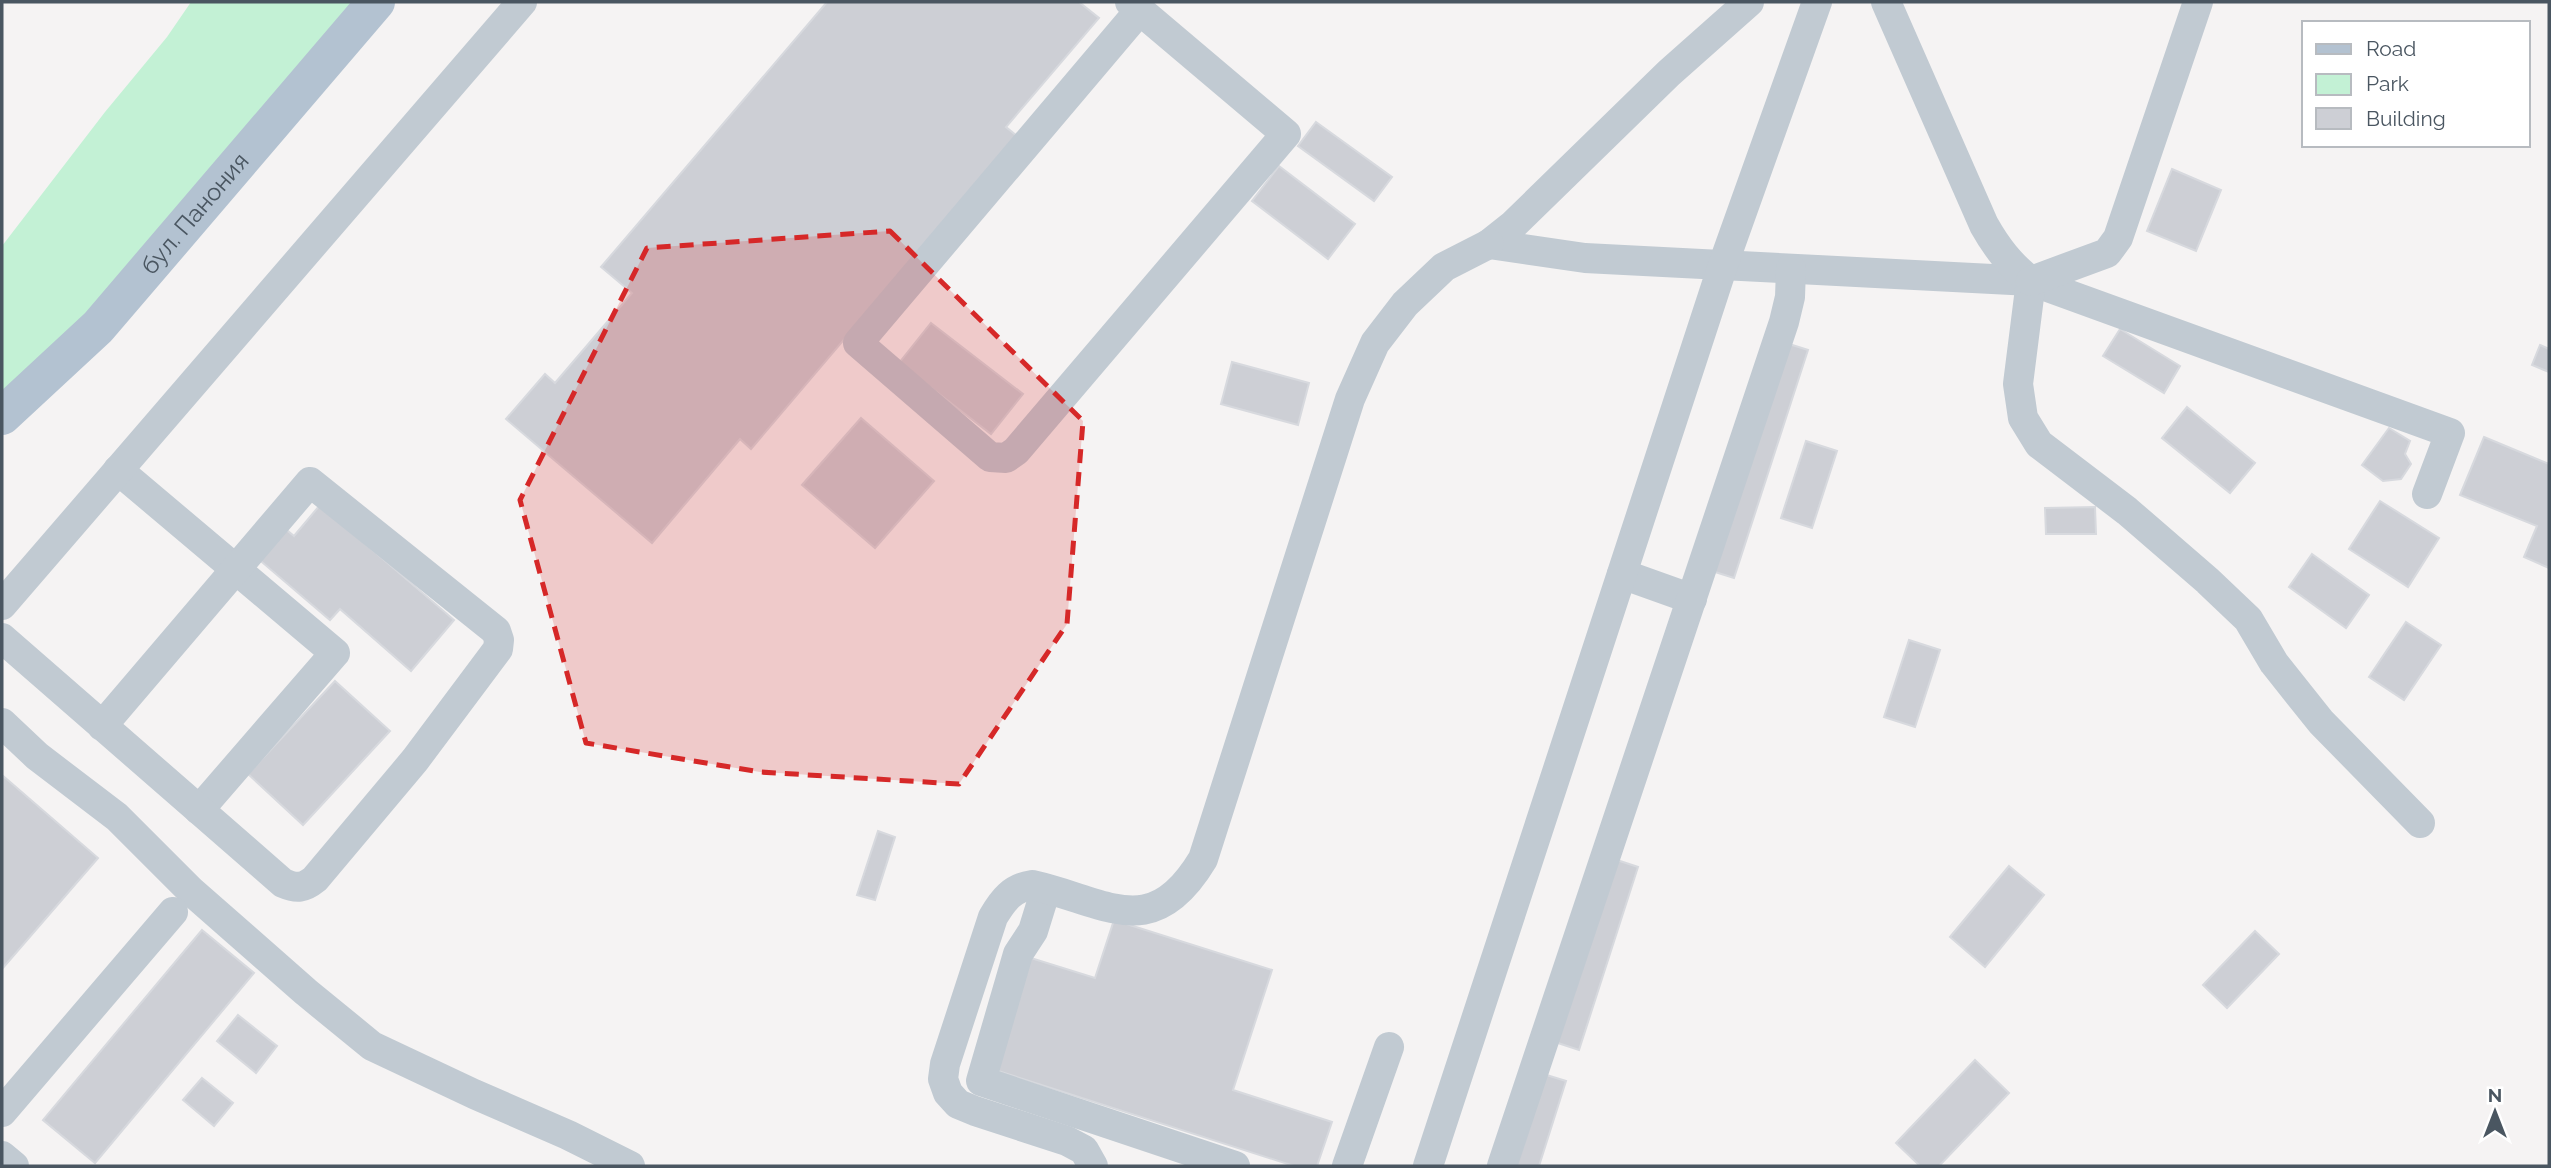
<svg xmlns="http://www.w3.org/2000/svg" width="2551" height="1168" font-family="Raleway,sans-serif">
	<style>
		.green { fill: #c3f1d5 }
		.building { fill: #cdcfd5; stroke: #d7d9de; stroke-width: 2 }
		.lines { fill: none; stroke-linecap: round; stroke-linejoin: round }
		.minor { stroke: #c1cad2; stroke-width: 30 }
		.major { stroke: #b3c2d1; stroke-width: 38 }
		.marked { fill: #d62828; fill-opacity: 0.2; stroke: #d62828; stroke-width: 5; stroke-dasharray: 14 9; stroke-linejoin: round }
		.labels { text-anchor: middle; stroke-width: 5; stroke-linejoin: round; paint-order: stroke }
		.street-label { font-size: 24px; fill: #4a5661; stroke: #fff }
	</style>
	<rect width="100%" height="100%" fill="#f5f3f3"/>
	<path class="green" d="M 191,2 L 376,2 L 2,416 L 2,246 L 105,112 L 167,37 Z"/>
	<g class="building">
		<path d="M 827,2 L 1079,2 L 1099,18 L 1006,127 L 1017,136 L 751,449 L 740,439 L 652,543 L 506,419 L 545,374 L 555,383 L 632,293 L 601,267 Z"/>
		<path d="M 1316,122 L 1392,177 L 1374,201 L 1298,146 Z"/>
		<path d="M 1279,166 L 1355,224 L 1328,259 L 1252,201 Z"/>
		<path d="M 2172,169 L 2221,190 L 2196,251 L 2147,231 Z"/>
		<path d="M 931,323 L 1023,394 L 991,434 L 899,363 Z"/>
		<path d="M 2120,329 L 2180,366 L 2164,393 L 2103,356 Z"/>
		<path d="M 1786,343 L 1808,350 L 1734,578 L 1712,571 Z"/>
		<path d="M 2540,345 L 2549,349 L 2549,372 L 2532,365 Z"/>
		<path d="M 1232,362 L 1309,383 L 1298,425 L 1221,404 Z"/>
		<path d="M 2187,407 L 2255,463 L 2230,493 L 2162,438 Z"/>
		<path d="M 861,418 L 934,481 L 875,548 L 802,485 Z"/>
		<path d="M 2389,428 L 2410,441 L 2405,454 L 2411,464 L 2401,479 L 2383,481 L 2362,465 Z"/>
		<path d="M 2484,437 L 2549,464 L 2549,568 L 2524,557 L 2537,526 L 2460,495 Z"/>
		<path d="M 1806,441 L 1837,451 L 1812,528 L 1781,518 Z"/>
		<path d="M 2380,501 L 2439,538 L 2408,587 L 2349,549 Z"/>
		<path d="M 320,505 L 454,620 L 411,671 L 340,609 L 330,620 L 256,557 L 283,527 L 294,536 Z"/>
		<path d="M 2095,507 L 2096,534 L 2046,534 L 2045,508 Z"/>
		<path d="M 2312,554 L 2369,595 L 2346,628 L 2289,587 Z"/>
		<path d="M 2406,622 L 2441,645 L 2404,700 L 2369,677 Z"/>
		<path d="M 1909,640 L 1940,650 L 1915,727 L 1884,717 Z"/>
		<path d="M 335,681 L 390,731 L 303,825 L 248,774 Z"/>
		<path d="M 2,775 L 98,858 L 2,969 Z"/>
		<path d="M 878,831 L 895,837 L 875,900 L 857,895 Z"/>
		<path d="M 1614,859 L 1638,867 L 1579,1050 L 1555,1042 Z"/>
		<path d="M 2009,866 L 2044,895 L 1985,967 L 1950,937 Z"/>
		<path d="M 1114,920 L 1272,970 L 1233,1090 L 1332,1122 L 1317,1166 L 1294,1166 L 995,1070 L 1031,958 L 1095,978 Z"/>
		<path d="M 202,930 L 254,973 L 95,1163 L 43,1120 Z"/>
		<path d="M 2255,931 L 2279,954 L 2227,1008 L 2203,985 Z"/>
		<path d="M 238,1015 L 277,1046 L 256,1073 L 217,1041 Z"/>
		<path d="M 1975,1060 L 2009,1093 L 1939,1166 L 1920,1166 L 1896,1143 Z"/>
		<path d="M 1540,1073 L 1566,1081 L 1539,1166 L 1510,1166 Z"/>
		<path d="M 202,1078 L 233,1103 L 214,1126 L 183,1100 Z"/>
	</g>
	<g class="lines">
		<g class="minor">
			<path d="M 1130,2 L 1286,134 L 1016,451 L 1006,458 L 990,457 L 858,343 L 1140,10"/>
			<path d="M 1749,2 L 1669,73 L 1513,225 L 1489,244 L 1585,258 L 2031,281 L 2450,433 L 2427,494"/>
			<path d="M 1886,2 L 1984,225 C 1997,248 2010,265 2031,281"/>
			<path d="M 2031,281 L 2018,384 L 2023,418 L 2039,444 L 2127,511 L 2208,581 L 2248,619 L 2274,663 L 2321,722 L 2420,823"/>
			<path d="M 2031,281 L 2107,253 L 2118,238 L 2198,2"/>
			<path d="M 118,470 L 335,653 L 199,810"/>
			<path d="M 1622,574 L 1692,599"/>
			<path d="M 2,605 L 522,2"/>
			<path d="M 2,638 L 283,883 C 297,889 304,888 315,879 L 415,760 L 498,649 L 499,640 L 496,631 L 310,482 L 102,726"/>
			<path d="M 2,723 L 37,756 L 117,817 L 191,891 L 306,992 L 372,1046 L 474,1094 L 568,1135 L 630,1166"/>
			<path d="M 1046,889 L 1033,931 L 1018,954 L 981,1081 L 1235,1166"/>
			<path d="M 2,1112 L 173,912"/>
			<path d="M 2,1156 L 14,1166"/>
			<path d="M 1093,1166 L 1084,1150 L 1067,1141 L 975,1111 L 958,1104 L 948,1093 L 943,1079 L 945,1064 L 993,917 C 1003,900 1012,888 1032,885 C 1108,902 1152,944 1203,859 L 1350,399 L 1375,343 L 1405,304 L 1444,267 L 1489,244"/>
			<path d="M 1347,1166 L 1389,1047"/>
			<path d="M 1428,1166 L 1723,265 L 1817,2"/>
			<path d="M 1502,1166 L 1784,322 L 1790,297 L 1791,269"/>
		</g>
		<path class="major" id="s1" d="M 2,416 L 98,327 L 376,2"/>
	</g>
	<path class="marked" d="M 890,231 L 1083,421 L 1067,624 L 959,784 L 760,772 L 586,743 L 520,500 L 647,248 Z"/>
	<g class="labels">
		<g class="street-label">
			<text dy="8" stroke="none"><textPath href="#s1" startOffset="280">бул. Панония</textPath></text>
		</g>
	</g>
	<rect width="2551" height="1168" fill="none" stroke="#4a5661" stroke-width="7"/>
	<rect x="2302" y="21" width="228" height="126" fill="#ffffff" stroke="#b7bbc0" stroke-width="2"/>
	<rect x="2316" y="44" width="35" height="10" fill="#b3c2d1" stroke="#b7bbc0" stroke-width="2"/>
	<text x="2366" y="56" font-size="21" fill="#4a5661">Road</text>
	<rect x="2316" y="74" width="35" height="21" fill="#c3f1d5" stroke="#b7bbc0" stroke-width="2"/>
	<text x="2366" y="91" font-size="21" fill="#4a5661">Park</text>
	<rect x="2316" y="108" width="35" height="21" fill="#cdcfd5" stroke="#b7bbc0" stroke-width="2"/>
	<text x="2366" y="126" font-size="21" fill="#4a5661">Building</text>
	<g transform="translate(2495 1112)" stroke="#ffffff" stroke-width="5" paint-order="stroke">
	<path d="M0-5L12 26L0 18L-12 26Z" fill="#4a5661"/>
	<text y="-10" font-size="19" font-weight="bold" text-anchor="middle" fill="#4a5661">N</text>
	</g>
</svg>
